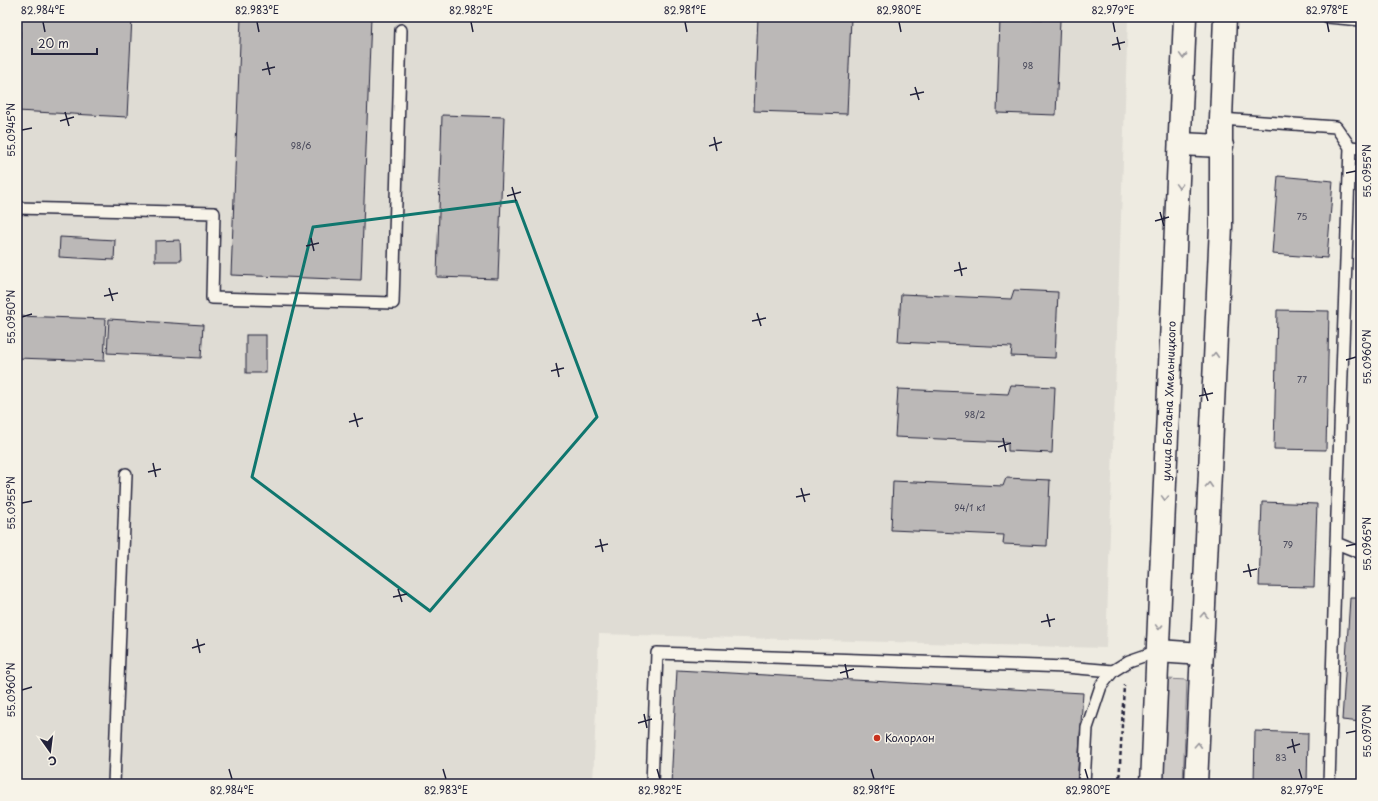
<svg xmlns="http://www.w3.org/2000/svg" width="1378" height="801" font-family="'Playpen Sans',sans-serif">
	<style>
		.built { fill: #dfdcd4 }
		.green { fill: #d1cdc9; stroke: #7a7882 }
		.building { fill: #bbb8b7; stroke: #22223b }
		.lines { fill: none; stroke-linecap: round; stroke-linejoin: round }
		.service-casing { stroke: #22223b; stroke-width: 14 }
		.trunk-casing { stroke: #22223b; stroke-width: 25 }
		.path { stroke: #22223b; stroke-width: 2.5; stroke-dasharray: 4 3; stroke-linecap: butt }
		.service { stroke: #f7f3e8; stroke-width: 11 }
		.trunk { stroke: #f7f3e8; stroke-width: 22 }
		.oneway { stroke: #97959a }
		.marked { fill: none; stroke: #0f766e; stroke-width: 3; stroke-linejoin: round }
		.ticks { fill: none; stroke: #22223b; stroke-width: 1.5 }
		.poi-dot { fill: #c8321e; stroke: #f7f3e8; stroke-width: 1.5 }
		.labels { text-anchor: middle; stroke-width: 3; stroke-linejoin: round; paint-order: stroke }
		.number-label { font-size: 9px; fill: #48485a }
		.street-label { font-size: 11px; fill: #22223b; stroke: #f7f3e8 }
		.poi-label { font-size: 11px; fill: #22223b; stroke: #f7f3e8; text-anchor: start }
		.neatline { fill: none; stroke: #22223b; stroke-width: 1.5 }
		.ticks-label { font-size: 10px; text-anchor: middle; fill: #22223b }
	</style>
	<rect width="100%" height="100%" fill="#eeebe1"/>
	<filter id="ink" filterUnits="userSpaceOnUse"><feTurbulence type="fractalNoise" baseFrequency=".025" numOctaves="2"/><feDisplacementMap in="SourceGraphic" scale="8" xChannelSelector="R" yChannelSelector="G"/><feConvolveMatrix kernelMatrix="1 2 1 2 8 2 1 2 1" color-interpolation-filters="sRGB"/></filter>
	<g filter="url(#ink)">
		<path class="built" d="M 17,17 L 1128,17 L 1106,648 L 599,634 L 593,784 L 17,784 Z"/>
		<path class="green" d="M 1167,679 L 1187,680 L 1183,784 L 1163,784 Z"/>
		<g class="building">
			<path d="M 21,17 L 132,17 L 127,117 L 17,111 Z"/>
			<path d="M 241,17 L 371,17 L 361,280 L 231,275 Z"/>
			<path d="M 758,17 L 851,17 L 847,114 L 754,111 Z"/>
			<path d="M 1000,18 L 1060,20 L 1056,115 L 997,113 Z"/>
			<path d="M 442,115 L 504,117 L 498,279 L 437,277 Z"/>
			<path d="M 1278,176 L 1333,181 L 1327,258 L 1272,254 Z"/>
			<path d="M 60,237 L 115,240 L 114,260 L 59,257 Z"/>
			<path d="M 180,240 L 181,261 L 155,261 L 155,241 Z"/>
			<path d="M 1014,290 L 1058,292 L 1055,358 L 1011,356 L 1012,347 L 898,342 L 901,294 L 1011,299 Z"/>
			<path d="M 1277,310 L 1329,311 L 1326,450 L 1274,449 Z"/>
			<path d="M 17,316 L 106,319 L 104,361 L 17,358 Z"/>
			<path d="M 109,319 L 203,325 L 201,358 L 107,353 Z"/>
			<rect x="246" y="335" width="20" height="38"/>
			<path d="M 1011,385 L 1055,387 L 1052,453 L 1008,451 L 1008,442 L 895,437 L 898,389 L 1008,394 Z"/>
			<path d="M 1006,478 L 1050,480 L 1047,546 L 1003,544 L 1004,535 L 891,530 L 893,481 L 1003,486 Z"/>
			<path d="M 1262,502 L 1317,504 L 1314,587 L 1259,586 Z"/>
			<path d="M 1350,598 L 1361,598 L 1361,722 L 1342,720 Z"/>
			<path d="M 677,670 L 1083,693 L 1077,784 L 671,784 Z"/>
			<path d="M 1255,731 L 1308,733 L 1307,784 L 1254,784 Z"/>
		</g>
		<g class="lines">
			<defs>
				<g id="service">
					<path d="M 1328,17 L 1361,20"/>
					<path d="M 1221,119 L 1336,127 L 1350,147 L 1336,543 L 1361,553"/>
					<path d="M 1350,147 L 1361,148"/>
					<path d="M 17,208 L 214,213 L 212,298 L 393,303 L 401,30"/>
					<path d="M 114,784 L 126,474"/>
					<path d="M 652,784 L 657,653 L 1066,667 L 1113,671"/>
					<path d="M 1084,784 L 1087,728 L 1101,686 L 1113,671 L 1129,661 L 1158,651"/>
					<path d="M 1329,784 L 1336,543"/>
				</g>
				<g id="trunk">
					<path d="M 1180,144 L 1222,146"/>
					<path d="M 1158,651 L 1202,654"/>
					<path d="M 1152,784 L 1185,17"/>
					<path d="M 1196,784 L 1221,226 L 1221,119 L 1225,17"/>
				</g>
			</defs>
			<use href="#service" class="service-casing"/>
			<use href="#trunk" class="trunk-casing"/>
			<path class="path" d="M 1119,784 L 1124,685"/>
			<use href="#service" class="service"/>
			<use href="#trunk" class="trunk"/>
		</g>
		<defs><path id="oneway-chevron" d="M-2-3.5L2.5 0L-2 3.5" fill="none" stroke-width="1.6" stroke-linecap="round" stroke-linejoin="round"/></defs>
		<g class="oneway">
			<use href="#oneway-chevron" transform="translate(1183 56) rotate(92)"/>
			<use href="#oneway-chevron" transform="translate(1179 186) rotate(92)"/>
			<use href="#oneway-chevron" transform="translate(1215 355) rotate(-87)"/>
			<use href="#oneway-chevron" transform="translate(1209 485) rotate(-87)"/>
			<use href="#oneway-chevron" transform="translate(1165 498) rotate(92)"/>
			<use href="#oneway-chevron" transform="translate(1204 615) rotate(-87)"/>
			<use href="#oneway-chevron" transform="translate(1159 627) rotate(92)"/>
			<use href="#oneway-chevron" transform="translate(1198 745) rotate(-87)"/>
		</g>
	</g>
	<path class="marked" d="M 516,201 L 597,417 L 430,611 L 252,477 L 313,227 Z"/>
	<path class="ticks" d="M 43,22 L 45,32M 257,22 L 259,32M 471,22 L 473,32M 685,22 L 687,32M 899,22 L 901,32M 1113,22 L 1115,32M 1327,22 L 1329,32M 1117,37 L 1120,50M 1112,45 L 1125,42M 267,62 L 270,75M 262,70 L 275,67M 915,87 L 919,100M 910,95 L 924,92M 65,112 L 69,126M 60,121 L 74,117M 22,130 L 32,128M 714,137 L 717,151M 709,146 L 722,142M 1346,173 L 1356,171M 512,187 L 516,201M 507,196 L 521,192M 1160,212 L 1164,226M 1155,221 L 1169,217M 311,238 L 314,251M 306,246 L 319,243M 959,262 L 962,276M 954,271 L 967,268M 109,288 L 113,301M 104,296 L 118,293M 757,313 L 761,326M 22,317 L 32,314M 752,321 L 766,318M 1346,360 L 1356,357M 556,363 L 559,377M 551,371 L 564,368M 1204,388 L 1208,401M 1199,396 L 1213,393M 354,413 L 358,427M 349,422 L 363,418M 1003,438 L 1006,452M 998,447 L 1011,443M 153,463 L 156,477M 148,472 L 161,469M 801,488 L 805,502M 796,497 L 810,494M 22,503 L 32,501M 600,539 L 603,552M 1346,546 L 1356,544M 595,547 L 608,544M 1248,564 L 1251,577M 1243,572 L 1257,569M 398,589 L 402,602M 393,597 L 407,594M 1047,614 L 1050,627M 1041,622 L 1055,619M 197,639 L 200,653M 192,648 L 205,644M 845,664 L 848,678M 840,673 L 854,669M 22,690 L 32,687M 644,714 L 647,728M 638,723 L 652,719M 1346,733 L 1356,731M 1292,739 L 1295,753M 1287,748 L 1300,744M 229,769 L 232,779M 443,769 L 446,779M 657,769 L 660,779M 871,769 L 874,779M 1085,769 L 1088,779M 1299,769 L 1302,779"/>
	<circle class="poi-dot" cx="877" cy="738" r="4"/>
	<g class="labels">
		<g class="number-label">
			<text x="1028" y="69">98</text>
			<text x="301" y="149">98/6</text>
			<text x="1302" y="220">75</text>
			<text x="1302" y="383">77</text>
			<text x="975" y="418">98/2</text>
			<text x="970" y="511">94/1 к1</text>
			<text x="1288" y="548">79</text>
			<text x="1281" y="761">83</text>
		</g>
		<g class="street-label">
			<text transform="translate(1169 401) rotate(-88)" y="4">улица Богдана Хмельницкого</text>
		</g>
		<g class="poi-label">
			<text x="885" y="742">Колорлон</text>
		</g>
	</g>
	<rect width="1378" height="801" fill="none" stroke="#f7f3e8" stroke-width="44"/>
	<g transform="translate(50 751) rotate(166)" stroke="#f7f3e8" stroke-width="3" paint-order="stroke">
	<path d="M0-3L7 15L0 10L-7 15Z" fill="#22223b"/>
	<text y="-6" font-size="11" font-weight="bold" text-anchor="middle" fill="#22223b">С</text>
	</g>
	<path d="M32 48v6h65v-6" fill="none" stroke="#22223b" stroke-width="2"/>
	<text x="38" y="48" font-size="12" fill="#22223b" stroke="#f7f3e8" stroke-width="3" paint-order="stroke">20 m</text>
	<rect x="22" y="22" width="1334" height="757" class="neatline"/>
	<g class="ticks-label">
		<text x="43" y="14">82.984°E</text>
		<text x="257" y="14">82.983°E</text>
		<text x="471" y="14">82.982°E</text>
		<text x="685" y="14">82.981°E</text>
		<text x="899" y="14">82.980°E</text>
		<text x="1113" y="14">82.979°E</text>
		<text x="1327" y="14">82.978°E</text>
		<text transform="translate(11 130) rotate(-90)" y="4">55.0945°N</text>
		<text transform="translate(1367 171) rotate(-90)" y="4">55.0955°N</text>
		<text transform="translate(11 317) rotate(-90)" y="4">55.0950°N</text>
		<text transform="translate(1367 357) rotate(-90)" y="4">55.0960°N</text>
		<text transform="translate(11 503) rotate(-90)" y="4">55.0955°N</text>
		<text transform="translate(1367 544) rotate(-90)" y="4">55.0965°N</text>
		<text transform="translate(11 690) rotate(-90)" y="4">55.0960°N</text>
		<text transform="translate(1367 731) rotate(-90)" y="4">55.0970°N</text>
		<text x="232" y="794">82.984°E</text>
		<text x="446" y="794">82.983°E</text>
		<text x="660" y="794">82.982°E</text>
		<text x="874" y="794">82.981°E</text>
		<text x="1088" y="794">82.980°E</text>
		<text x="1302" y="794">82.979°E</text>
	</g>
</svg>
